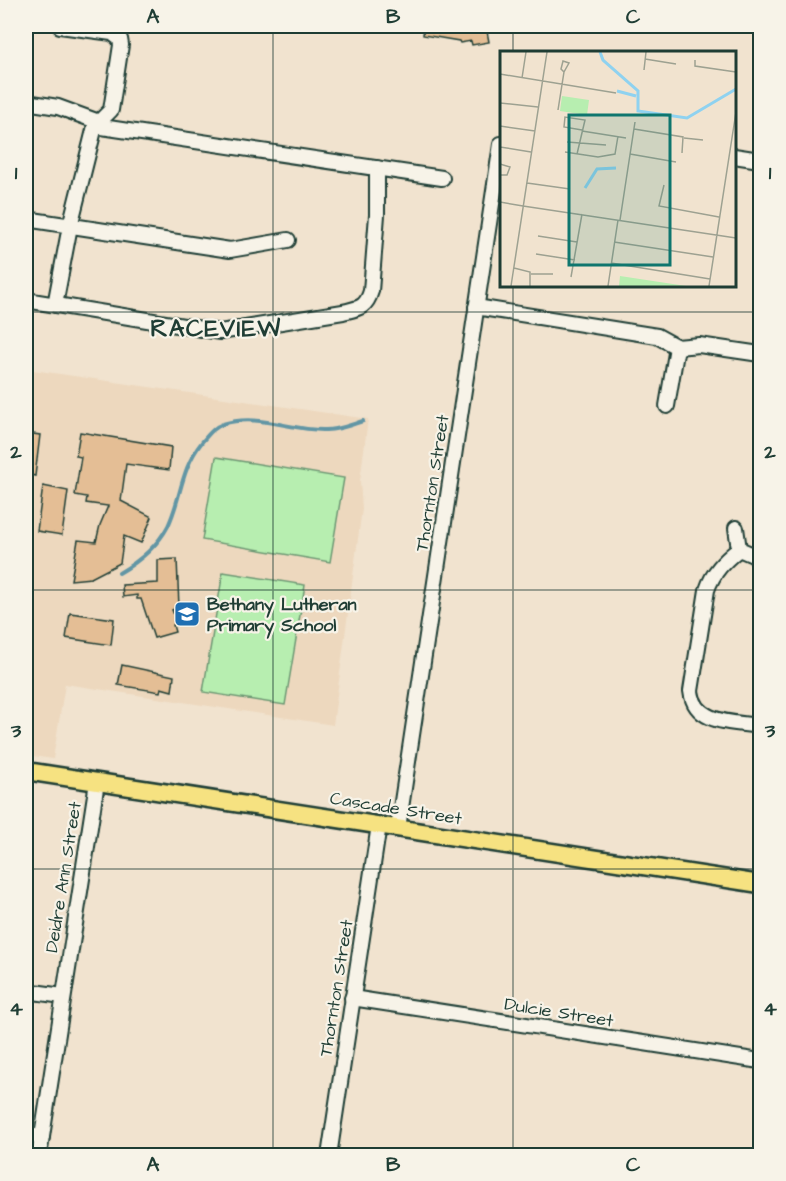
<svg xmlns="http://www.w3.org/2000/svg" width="786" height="1181" font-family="'Architects Daughter',sans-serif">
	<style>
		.built { fill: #edd8be }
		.green { fill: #b7eeb0; stroke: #6b9672; stroke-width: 1.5 }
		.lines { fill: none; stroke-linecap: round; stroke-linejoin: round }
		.stream { stroke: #6296a5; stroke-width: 4 }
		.building { fill: #e4be95; stroke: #1f3d34; stroke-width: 1.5 }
		.minor-casing { stroke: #1f3d34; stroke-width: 18 }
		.major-casing { stroke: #1f3d34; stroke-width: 21 }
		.minor { stroke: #f7f3e8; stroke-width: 14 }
		.major { stroke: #f6e281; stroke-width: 16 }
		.grid { fill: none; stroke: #1f3d34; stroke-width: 1.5; stroke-opacity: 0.55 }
		.labels { text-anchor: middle; stroke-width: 4.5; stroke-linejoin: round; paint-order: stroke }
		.street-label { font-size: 18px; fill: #1f3d34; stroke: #f7f3e8 }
		.poi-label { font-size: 18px; font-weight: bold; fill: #1f3d34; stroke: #f7f3e8; text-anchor: start }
		.district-label { font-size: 24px; font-weight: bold; letter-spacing: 1.5px; fill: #1f3d34; stroke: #f7f3e8 }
		.inset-river { fill: none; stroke: #8fd2f0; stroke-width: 3 }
		.inset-road { fill: none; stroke: #9da191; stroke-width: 1.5 }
		.view { fill: #0f766e; fill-opacity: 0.15; stroke: #0f766e; stroke-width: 3 }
		.inset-edge { fill: none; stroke: #1f3d34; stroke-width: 3 }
		.neatline { fill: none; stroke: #1f3d34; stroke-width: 2 }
		.grid-label { font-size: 20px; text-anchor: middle; font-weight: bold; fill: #1f3d34 }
	</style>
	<rect width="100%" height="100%" fill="#f1e3cf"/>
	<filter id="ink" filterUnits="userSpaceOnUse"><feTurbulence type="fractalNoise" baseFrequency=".0167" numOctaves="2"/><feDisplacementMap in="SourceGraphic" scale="12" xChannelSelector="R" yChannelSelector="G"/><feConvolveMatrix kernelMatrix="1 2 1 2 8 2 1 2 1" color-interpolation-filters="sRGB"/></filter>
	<g filter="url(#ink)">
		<path class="built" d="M 26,369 L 368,419 L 360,481 L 362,509 L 333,725 L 65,684 L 53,759 L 26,755 L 26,543 L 32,501 L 26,500 Z"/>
		<g class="green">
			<path d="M 216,457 L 344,478 L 330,562 L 202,540 Z"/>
			<path d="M 223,572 L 305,585 L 285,705 L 203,692 Z"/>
		</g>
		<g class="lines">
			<path class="stream" d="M 119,573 C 138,562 157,547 168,526 C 182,496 180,470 202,442 C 208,435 214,427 223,424 C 257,413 289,430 323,430 C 336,431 350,425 363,421"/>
		</g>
		<g class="building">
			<path d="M 424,26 L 486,26 L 489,42 L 472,45 L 471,41 L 460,43 L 459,41 L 423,35 Z"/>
			<path d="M 80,432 L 171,447 L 169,470 L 126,464 L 121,501 L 152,517 L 141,543 L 124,536 L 120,563 L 91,578 L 71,580 L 78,540 L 96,542 L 100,525 L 108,506 L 86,503 L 87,497 L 75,495 L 81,457 L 76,456 Z"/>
			<path d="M 26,433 L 40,435 L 35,476 L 26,474 Z"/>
			<path d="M 43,486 L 68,491 L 62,535 L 37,531 Z"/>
			<path d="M 177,559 L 179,607 L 172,610 L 177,622 L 173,625 L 175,632 L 154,638 L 141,599 L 137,599 L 137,595 L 123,597 L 122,585 L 158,583 L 158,560 Z"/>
			<path d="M 70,613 L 114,619 L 111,645 L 66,638 Z"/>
			<path d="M 122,665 L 174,676 L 172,691 L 161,688 L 160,692 L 118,685 Z"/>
		</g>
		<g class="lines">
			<defs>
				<g id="minor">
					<path d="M 26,102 L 58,107 L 99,122"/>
					<path d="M 95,126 L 442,178"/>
					<path d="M 734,156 L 760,160"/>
					<path d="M 26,219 L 230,250 L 288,240"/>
					<path d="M 26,300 L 220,332 L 343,312 C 359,308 366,308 371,291 L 377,215 L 377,168"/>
					<path d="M 55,305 L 70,226 L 95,126 L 111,110 L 121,45 L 120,39 L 112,33 L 60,26"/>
					<path d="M 476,307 L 657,336 L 677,347 L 699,345 L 760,354"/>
					<path d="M 667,406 L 677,347"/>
					<path d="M 736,528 L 739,549 L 760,558"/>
					<path d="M 739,549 C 724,561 713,572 707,590 L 691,691 C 695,725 734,722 760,726"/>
					<path d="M 398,828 L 501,144"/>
					<path d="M 26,991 L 63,996"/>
					<path d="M 352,998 L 760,1061"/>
					<path d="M 26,1135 L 42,1137"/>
					<path d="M 39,1156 L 97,782"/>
					<path d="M 329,1156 L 379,825"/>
				</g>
				<path id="major" d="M 26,771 L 760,884"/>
			</defs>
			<use href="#minor" class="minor-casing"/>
			<use href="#major" class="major-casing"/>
			<use href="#minor" class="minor"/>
			<use href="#major" class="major"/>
		</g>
	</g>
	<path class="grid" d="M 273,26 L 273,1156M 513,26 L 513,52M 513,285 L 513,1156M 26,312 L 760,312M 26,590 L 760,590M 26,869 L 760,869"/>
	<defs>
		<symbol id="school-square" viewBox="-11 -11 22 22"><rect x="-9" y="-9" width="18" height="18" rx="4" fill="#1f6fb2" stroke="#f7f3e8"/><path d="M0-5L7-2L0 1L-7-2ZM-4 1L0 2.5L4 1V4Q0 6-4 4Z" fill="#fff"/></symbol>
	</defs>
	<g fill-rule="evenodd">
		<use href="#school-square" x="172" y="599" width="30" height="30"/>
	</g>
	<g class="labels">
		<g class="street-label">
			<text transform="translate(432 483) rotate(-81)" y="6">Thornton Street</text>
			<text transform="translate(396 808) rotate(9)" y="6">Cascade Street</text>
			<text transform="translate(63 877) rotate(-81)" y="6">Deidre Ann Street</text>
			<text transform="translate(336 988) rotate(-81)" y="6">Thornton Street</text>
			<text transform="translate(559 1012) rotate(9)" y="6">Dulcie Street</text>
		</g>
		<g class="poi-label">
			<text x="207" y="610">Bethany Lutheran<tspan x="207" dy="21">Primary School</tspan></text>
		</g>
		<g class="district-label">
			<text x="216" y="336">RACEVIEW</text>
		</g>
	</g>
	<g transform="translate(500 51)">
		<rect width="236" height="236" fill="#f1e3cf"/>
		<path d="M 62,45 L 89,49 L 87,64 L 60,60 ZM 120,225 L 186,235 L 119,235 Z" fill="#b7eeb0"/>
		<path class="inset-river" d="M 100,1 L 103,9 L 138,40 L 138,60 L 187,67 L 236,38M 117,40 L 136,45M 85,137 L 97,118 L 116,117"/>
		<path class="inset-road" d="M 145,8 L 176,13M 195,9 L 195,15 L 236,21M 144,19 L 146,1M 0,23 L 116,42M 22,27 L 26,1M 0,52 L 38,56M 58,59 L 64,21 L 69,12 L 63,10 L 61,18 L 64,21M 0,75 L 35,80M 134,78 L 183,86 L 182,102M 82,80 L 126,87M 184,87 L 203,89M 67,91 L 106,94M 0,96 L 31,101M 65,101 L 98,106 L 115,103 L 118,85M 77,103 L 85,69 L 65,66 L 64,76 L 82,79M 130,103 L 176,111M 0,113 L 10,116 L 7,124 L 0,124M 27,132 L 70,138M 164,134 L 159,155 L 219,166M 0,151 L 23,155M 23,155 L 236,187M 120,169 L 135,71M 38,185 L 77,191M 114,191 L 213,206M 36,203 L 75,209M 111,212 L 210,228M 14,217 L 30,221 L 30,235M 31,223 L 53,223M 71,226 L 82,163M 11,235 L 47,1M 108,235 L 118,169M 209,235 L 236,61"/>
		<path class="view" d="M 69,64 L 170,64 L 170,214 L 69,214 Z"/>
		<rect width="236" height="236" class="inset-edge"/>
	</g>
	<rect width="786" height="1181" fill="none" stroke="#f7f3e8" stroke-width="66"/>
	<rect x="33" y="33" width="720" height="1115" class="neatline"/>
	<g class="grid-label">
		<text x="153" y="23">A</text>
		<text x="393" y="23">B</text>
		<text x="633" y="23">C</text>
		<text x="16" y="179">1</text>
		<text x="770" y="179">1</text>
		<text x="16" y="458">2</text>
		<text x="770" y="458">2</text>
		<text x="16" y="737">3</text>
		<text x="770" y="737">3</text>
		<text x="16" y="1015">4</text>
		<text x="770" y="1015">4</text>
		<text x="153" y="1171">A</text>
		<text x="393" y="1171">B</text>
		<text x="633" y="1171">C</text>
	</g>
</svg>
